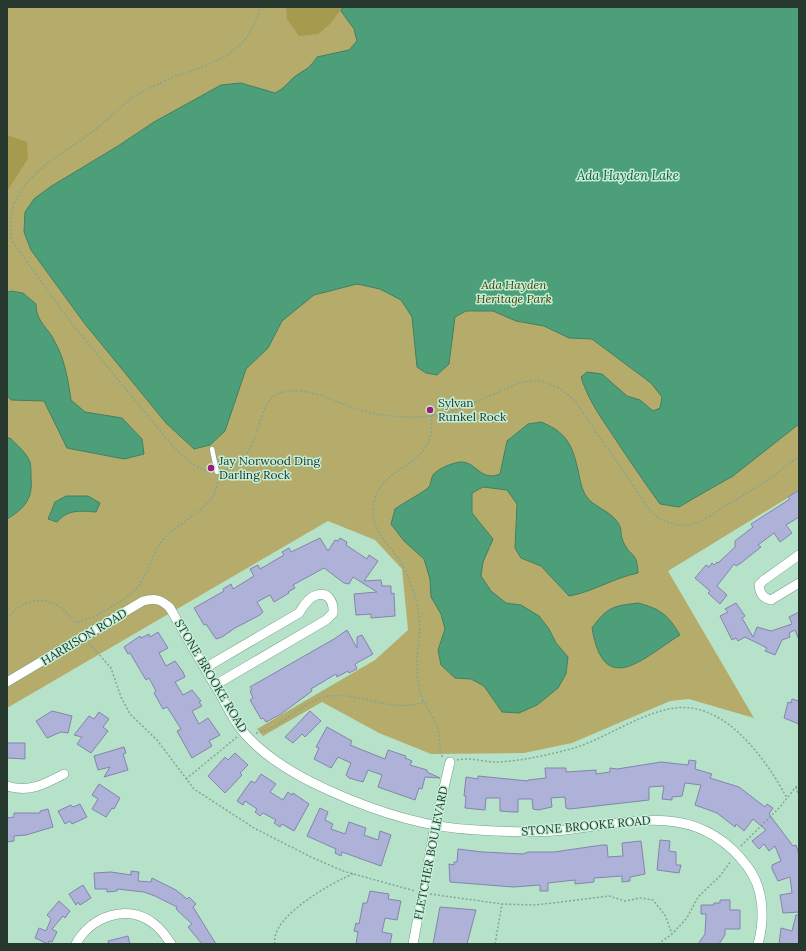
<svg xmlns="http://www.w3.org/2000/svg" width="806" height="951" font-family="Lora,serif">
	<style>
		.green { fill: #b5ac6b }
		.forest { fill: #a59a4d }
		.water { fill: #4d9f79; stroke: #418062 }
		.building { fill: #aeb1d8; stroke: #8385ab }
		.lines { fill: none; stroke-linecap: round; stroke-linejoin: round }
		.service-casing { stroke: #759f89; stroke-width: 5.5 }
		.minor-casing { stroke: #759f89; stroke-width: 10 }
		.path { stroke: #83a693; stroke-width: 1.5; stroke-dasharray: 2 2; stroke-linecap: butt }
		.service { stroke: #fff; stroke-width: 4.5 }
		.minor { stroke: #fff; stroke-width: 9 }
		.poi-dot { fill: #991f78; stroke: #c3efd7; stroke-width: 1.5 }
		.labels { text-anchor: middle; stroke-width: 3; stroke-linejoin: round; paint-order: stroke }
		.park-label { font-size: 12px; font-style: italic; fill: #494100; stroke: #c3efd7 }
		.poi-label { font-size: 12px; fill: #26372e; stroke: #c3efd7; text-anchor: start }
		.street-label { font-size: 12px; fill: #26372e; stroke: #c3efd7 }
		.water-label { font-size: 13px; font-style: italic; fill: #1b593f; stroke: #c3efd7 }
	</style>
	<rect width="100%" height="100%" fill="#b6e2ca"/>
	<path class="green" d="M 7,7 L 799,7 L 799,491 L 668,571 L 754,718 L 689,699 L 670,701 L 572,743 L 524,753 L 431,754 L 379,733 L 322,702 L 263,736 L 257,729 L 375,660 L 408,630 L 402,569 L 375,540 L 328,521 L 7,708 Z"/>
	<g class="forest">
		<path d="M 286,7 L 343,7 L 330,24 L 318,34 L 299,36 L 287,19 Z"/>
		<path d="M 7,135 L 27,142 L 28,159 L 7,191 Z"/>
	</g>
	<g class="water">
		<path d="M 343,7 L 799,7 L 799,424 L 733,476 L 703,493 L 679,507 L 660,504 C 642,479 625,454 608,428 C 597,412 587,396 581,377 L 587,372 L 602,374 L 627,396 L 640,400 L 653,411 L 660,408 L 662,397 L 651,383 L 592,339 L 569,338 L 544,326 L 516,321 L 493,311 L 466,311 L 455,317 L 449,364 L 437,375 L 426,373 L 417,367 L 412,317 L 401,300 L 380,289 L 357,284 L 314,295 L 282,321 L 268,348 L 246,369 L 225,431 L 210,445 L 194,449 L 166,423 L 85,324 L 31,250 L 24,232 L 25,212 L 34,199 L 50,187 L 118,146 L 154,122 L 221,85 L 241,83 L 275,93 C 283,89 287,84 293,78 C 304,69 308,71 317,57 L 349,50 L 357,41 L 354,29 L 341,11 Z"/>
		<path d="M 10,291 L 23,293 L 36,304 C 36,322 48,327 55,342 C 65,360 68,380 71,400 L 85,412 L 122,418 L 142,439 L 144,454 L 124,459 L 67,448 L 44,401 L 11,400 L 7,395 L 7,293 Z"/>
		<path d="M 541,422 C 566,432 572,444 578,470 C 580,479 581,488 586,496 C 593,506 607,510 615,519 C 624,529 619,532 623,541 C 630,558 637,550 638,573 C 613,578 593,592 569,596 L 541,566 L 521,558 L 515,548 L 517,504 L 507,490 L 483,487 L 472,493 L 472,513 L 493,539 L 483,562 L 481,576 L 491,591 L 506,603 L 521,605 L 539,616 L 549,629 L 556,643 L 568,657 L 566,674 L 558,688 L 537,705 L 519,713 L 502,712 L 484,686 L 471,679 L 455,678 L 441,665 L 438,650 L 445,629 L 441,614 L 431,597 L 430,579 L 424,559 L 404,541 L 391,524 L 395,509 C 403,503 424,492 429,487 C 431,484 431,478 433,475 C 437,469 454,462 461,462 C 477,462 480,482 500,474 L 507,441 L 528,424 Z"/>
		<path d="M 7,438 L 10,438 C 17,445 26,452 30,462 C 31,466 31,472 31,477 C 33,499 25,508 7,519 Z"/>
		<path d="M 66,496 L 88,496 L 100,503 L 96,512 C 80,511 68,509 57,522 L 48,519 L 55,502 Z"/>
		<path d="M 638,603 C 661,609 668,615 680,635 C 644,657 604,700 592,628 C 607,607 613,606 638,603 Z"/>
	</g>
	<g class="building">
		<path d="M 799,490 L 799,517 L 786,525 L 792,533 L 780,542 L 774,533 L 758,545 L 761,547 L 741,563 L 736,566 L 734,564 L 717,586 L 727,595 L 720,604 L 708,593 L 710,591 L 695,578 L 706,565 L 709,567 L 712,563 L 714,565 L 717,562 L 718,563 L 735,547 L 735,541 L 753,527 L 751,524 L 790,499 L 788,497 Z"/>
		<path d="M 320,538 L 328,551 L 335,540 L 338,541 L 340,538 L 347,542 L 346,545 L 367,559 L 369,555 L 378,561 L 364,581 L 381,580 L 382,586 L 391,586 L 391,594 L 394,593 L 395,616 L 371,618 L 371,614 L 356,615 L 354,594 L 377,592 L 353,577 L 349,584 L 344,583 L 324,568 L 293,585 L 295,588 L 288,592 L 289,593 L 274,602 L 270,595 L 257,602 L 263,612 L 260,615 L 235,628 L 222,637 L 216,639 L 206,624 L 204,625 L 194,608 L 224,591 L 223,589 L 231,584 L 233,589 L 254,576 L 250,569 L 258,565 L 260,569 L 284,555 L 282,552 L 289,548 L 291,552 Z"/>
		<path d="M 736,603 L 745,616 L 742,618 L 753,637 L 757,627 L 771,631 L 792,624 L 789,617 L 799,612 L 799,640 L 795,630 L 789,633 L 790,637 L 782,640 L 775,655 L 765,651 L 767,648 L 745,637 L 738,641 L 736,638 L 732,640 L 720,616 L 728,612 L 725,609 Z"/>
		<path d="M 347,630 L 357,648 L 357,637 L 362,635 L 373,654 L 355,664 L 357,669 L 349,673 L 348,671 L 337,677 L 336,674 L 311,689 L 312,691 L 281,714 L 266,722 L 263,718 L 261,719 L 250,700 L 253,698 L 250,691 L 252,690 L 250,687 L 334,639 Z"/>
		<path d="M 158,632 L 168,648 L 159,653 L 166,666 L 175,661 L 183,672 L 185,677 L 175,682 L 183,695 L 192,690 L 201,701 L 199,702 L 202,706 L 192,711 L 199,724 L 208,718 L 220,735 L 209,741 L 212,746 L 192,758 L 177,731 L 181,729 L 171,713 L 167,707 L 163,709 L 154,693 L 156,691 L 149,678 L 146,680 L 130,653 L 128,654 L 124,647 L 140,636 L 141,638 L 149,634 L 150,637 Z"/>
		<path d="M 792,699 L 799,701 L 799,724 L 784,718 L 788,702 L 791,703 Z"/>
		<path d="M 52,711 L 72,716 L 68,733 L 61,732 L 47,738 L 36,721 Z"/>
		<path d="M 310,711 L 321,721 L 305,737 L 302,734 L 293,743 L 285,737 Z"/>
		<path d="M 99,712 L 109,719 L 103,727 L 108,731 L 91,753 L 77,744 L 82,737 L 74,735 L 89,716 L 94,719 Z"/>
		<path d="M 327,727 L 352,741 L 350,745 L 385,759 L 388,750 L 406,756 L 405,758 L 412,761 L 410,765 L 427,770 L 427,772 L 440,778 L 425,777 L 422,789 L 419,788 L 415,800 L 378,787 L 382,775 L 368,770 L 363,782 L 349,778 L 346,775 L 351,763 L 338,757 L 331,768 L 314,759 L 319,748 L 316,747 Z"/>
		<path d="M 7,743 L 25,743 L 25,759 L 7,758 Z"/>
		<path d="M 124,747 L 126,753 L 123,754 L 128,770 L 104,777 L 110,767 L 98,770 L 94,756 Z"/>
		<path d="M 235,753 L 248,765 L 240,773 L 242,775 L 225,793 L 208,776 L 225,757 L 228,760 Z"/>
		<path d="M 689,760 L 696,761 L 695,769 L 712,774 L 710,778 L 739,787 L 765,807 L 767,804 L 773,808 L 769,814 L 793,846 L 796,845 L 799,854 L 799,912 L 783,913 L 780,895 L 792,893 L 790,877 L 778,881 L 772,869 L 772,865 L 781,861 L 775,846 L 769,851 L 764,844 L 759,849 L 752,841 L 766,830 L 753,819 L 744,831 L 736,824 L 735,827 L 717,813 L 695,805 L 701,785 L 685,783 L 682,796 L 672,797 L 672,800 L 662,799 L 664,786 L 649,787 L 649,800 L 570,809 L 566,808 L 565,797 L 551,798 L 552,807 L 538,810 L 533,809 L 532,799 L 518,799 L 518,812 L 513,812 L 500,811 L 500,798 L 486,798 L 485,810 L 465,808 L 466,796 L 464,796 L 466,777 L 478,779 L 478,776 L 528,781 L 528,780 L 546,778 L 545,768 L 566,768 L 566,772 L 596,770 L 596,774 L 610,772 L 610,768 L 617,769 L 661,762 L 688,765 Z"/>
		<path d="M 261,774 L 276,784 L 270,792 L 283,800 L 288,792 L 292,795 L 293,793 L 309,804 L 294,831 L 282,824 L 280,827 L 274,823 L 276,820 L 263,813 L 260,816 L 255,812 L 257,809 L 245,801 L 243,805 L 237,801 L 251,781 L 255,783 Z"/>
		<path d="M 99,784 L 120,798 L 114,809 L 112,808 L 106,817 L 92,809 L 98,799 L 92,795 Z"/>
		<path d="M 80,804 L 87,817 L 72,824 L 70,821 L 65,824 L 58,811 L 71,805 L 73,807 Z"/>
		<path d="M 320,808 L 328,812 L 325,820 L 333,824 L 331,829 L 345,834 L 349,822 L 366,828 L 364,835 L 378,840 L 380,831 L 391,835 L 381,866 L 342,852 L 341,856 L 335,853 L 336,849 L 307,836 Z"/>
		<path d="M 48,809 L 53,827 L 26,835 L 14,836 L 14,841 L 7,842 L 7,818 L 14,817 L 14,813 L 40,813 L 40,811 Z"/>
		<path d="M 660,840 L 670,841 L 669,851 L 676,852 L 676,865 L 681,865 L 679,873 L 657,870 Z"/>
		<path d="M 641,841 L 645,874 L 630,877 L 630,881 L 622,882 L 622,876 L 594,878 L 594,882 L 575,884 L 575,880 L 548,883 L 548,891 L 540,891 L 540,885 L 513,887 L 450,882 L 449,864 L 454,865 L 454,862 L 457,862 L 458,849 L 483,852 L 523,854 L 528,852 L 554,852 L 602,845 L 607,845 L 608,857 L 623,856 L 622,843 Z"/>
		<path d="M 131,871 L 139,872 L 138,881 L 151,882 L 152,878 L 176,890 L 187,899 L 189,897 L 196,904 L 193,907 L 216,944 L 202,944 L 188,927 L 192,924 L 176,909 L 177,907 L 155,896 L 144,892 L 117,889 L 117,891 L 107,892 L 107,889 L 95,889 L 94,873 L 111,872 L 131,875 Z"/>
		<path d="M 83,885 L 91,898 L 80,905 L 78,902 L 76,905 L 69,894 Z"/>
		<path d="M 370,891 L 389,894 L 388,899 L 401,901 L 397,920 L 385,918 L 382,932 L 392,934 L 390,944 L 356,944 L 358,932 L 354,931 L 356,923 L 359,924 L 363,903 L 367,903 Z"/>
		<path d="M 720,900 L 730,900 L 730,910 L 740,910 L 740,929 L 725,929 L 725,935 L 719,944 L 698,944 L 705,934 L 706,914 L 701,914 L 701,905 L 714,905 L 714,903 L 720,903 Z"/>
		<path d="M 59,901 L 70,911 L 65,918 L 63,916 L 52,929 L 57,932 L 52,942 L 49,941 L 48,944 L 35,938 L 39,928 L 46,931 L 51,919 L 47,915 Z"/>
		<path d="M 440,907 L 476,910 L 467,944 L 433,944 Z"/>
		<path d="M 796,915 L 799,915 L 799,944 L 779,944 L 781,928 L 792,931 Z"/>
		<path d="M 128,936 L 130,944 L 109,944 L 108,941 Z"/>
	</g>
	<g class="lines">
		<defs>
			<path id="service" d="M 212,449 L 217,472"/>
			<g id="minor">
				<path d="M 799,555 L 764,580 L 759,585 C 760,594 763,598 771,600 L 799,583"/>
				<path d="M 205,668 L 299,613 C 303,607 307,599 314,596 C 328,590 334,602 333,613 L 326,620 L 215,685"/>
				<path d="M 7,682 L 143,601 C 155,598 161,599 170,608 C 186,636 202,664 219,692 C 227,706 234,722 245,734 C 267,759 299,777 328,790 C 374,811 426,828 477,830 C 506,832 536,833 566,830 C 634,822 698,801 747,866 C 764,888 765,918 758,944"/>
				<path d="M 7,786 C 29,793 45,784 64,774"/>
				<path d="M 76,944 C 90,917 127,903 153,923 C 161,929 166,936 171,944"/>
				<path d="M 413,944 L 435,826 L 450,762"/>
			</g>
		</defs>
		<use href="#service" class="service-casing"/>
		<use href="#minor" class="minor-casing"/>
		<g class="path">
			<path d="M 431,415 C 438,468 387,461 375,498 C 366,528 388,542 402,564 C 407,573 410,583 414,592 C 418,607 421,621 419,637 C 419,647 416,656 417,666 C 417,679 419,691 424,702 C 429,711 435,719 438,729 C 441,738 438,748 443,758"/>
			<path d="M 224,470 C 267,455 252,403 280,393 C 307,383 340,406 367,412 C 387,417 409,418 430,416 C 450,413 471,405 490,396 C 504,390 517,382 532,381 C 549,380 564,390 575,401 L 652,513 C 662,521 676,527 689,525 C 702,523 714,513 725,506 C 751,491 776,476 799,456"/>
			<path d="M 210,471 C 196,470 182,455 172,445 L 72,324 L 12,241 C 0,183 56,160 93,131 C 107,121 118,108 132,98 C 141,92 152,87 162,82 C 188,70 216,66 239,46 C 250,36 256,21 261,7"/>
			<path d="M 7,619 C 18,603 39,595 57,605 C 65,610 69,617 76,622 L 80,622 C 97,616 119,604 133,592 C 149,577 151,552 165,537 C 183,519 218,507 218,478"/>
			<path d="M 89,643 L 111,668 L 121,697 L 130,714 L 157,740 L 194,789 L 254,828 L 311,857 L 343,871 L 415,891"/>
			<path d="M 256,733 C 281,730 302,700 329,696 C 362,692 392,714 424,702"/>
			<path d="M 457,760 C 470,757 484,762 497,762 C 522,761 547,755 571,749 C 605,739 635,716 669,709 C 723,697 765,758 787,798"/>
			<path d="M 186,779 L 237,737"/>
			<path d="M 796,787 L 799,796"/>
			<path d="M 741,846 L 780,807 L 799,783"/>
			<path d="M 430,894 L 502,904 L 536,905 L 609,896 L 625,901 L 641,898 L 653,900 L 665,915 L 672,934"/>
			<path d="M 275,944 C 269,918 332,882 353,874"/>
			<path d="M 495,944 L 502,904"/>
			<path d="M 658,944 L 672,934 L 687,918 L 698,897 L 720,876 L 731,861"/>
		</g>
		<use href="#service" class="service"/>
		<use href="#minor" class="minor"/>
	</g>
	<g class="poi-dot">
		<circle cx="430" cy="410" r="4"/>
		<circle cx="211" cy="468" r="4"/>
	</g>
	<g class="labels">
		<g class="park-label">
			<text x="514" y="289">Ada Hayden<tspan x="514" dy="14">Heritage Park</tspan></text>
		</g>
		<g class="poi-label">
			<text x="438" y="407">Sylvan<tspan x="438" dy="14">Runkel Rock</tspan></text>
			<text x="219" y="465">Jay Norwood Ding<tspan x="219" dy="14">Darling Rock</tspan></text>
		</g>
		<g class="street-label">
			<text transform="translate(84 637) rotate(-31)" y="4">HARRISON ROAD</text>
			<text transform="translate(211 676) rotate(59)" y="4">STONE BROOKE ROAD</text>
			<text transform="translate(586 826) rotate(-5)" y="4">STONE BROOKE ROAD</text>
			<text transform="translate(431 853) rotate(-79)" y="4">FLETCHER BOULEVARD</text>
		</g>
		<g class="water-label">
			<text x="628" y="180">Ada Hayden Lake</text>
		</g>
	</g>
	<rect width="806" height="951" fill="none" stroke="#26372e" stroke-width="16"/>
</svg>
